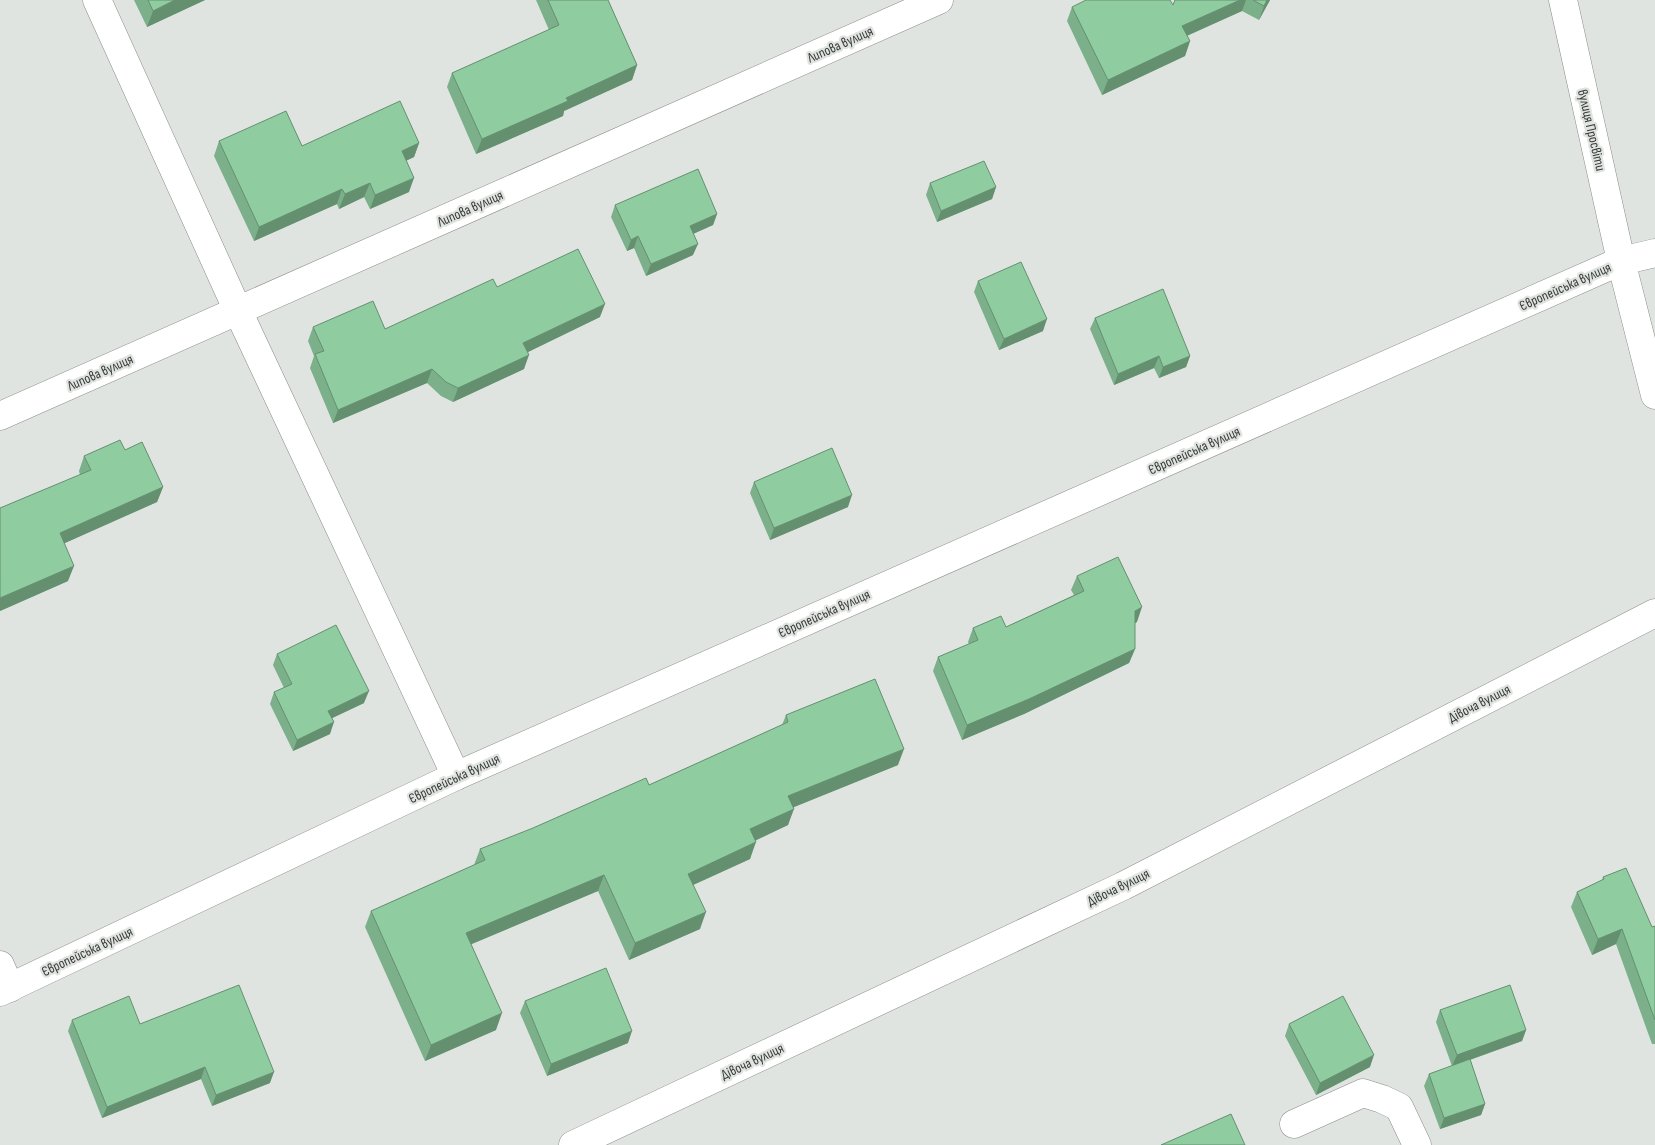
<svg xmlns="http://www.w3.org/2000/svg" width="1655" height="1145" font-family="'Sofia Sans Condensed',sans-serif">
	<style>
		.lines { fill: none; stroke-linecap: round; stroke-linejoin: round }
		.minor-casing { stroke: #8a8d8a; stroke-width: 29 }
		.minor { stroke: #fff; stroke-width: 28 }
		.wall { fill: #7bb08a }
		.shaded-wall { fill: #649070 }
		.building { fill: #8fcda0; stroke: #649070 }
		.labels { text-anchor: middle; stroke-width: 4.5; stroke-linejoin: round; paint-order: stroke }
		.street-label { font-size: 14px; fill: #373937; stroke: #e0e4e1 }
	</style>
	<rect width="100%" height="100%" fill="#e0e4e1"/>
	<g class="lines">
		<defs>
			<g id="minor">
				<path d="M 97,0 L 238,311 L 456,776"/>
				<path d="M 1563,0 L 1621,261 L 1655,395"/>
				<path d="M 0,416 L 939,0"/>
				<path d="M 0,965 L 10,988"/>
				<path d="M 0,992 L 456,776 L 1621,261 L 1655,253"/>
				<path d="M 1294,1124 L 1363,1093 L 1382,1099 L 1399,1107 L 1417,1145"/>
				<path d="M 573,1145 L 1123,886 L 1655,613"/>
			</g>
		</defs>
		<use href="#minor" class="minor-casing"/>
		<use href="#minor" class="minor"/>
	</g>
	<g class="wall">
		<path d="M 134,0 L 205,0 L 147,27 Z"/>
		<path d="M 536,0 L 608,0 L 637,65 L 632,80 L 564,111 L 563,116 L 476,154 L 447,87 L 452,73 L 549,30 Z"/>
		<path d="M 1175,0 L 1270,0 L 1259,20 L 1242,11 L 1187,36 L 1190,41 L 1185,56 L 1102,95 L 1067,21 L 1072,7 L 1173,5 Z"/>
		<path d="M 219,141 L 302,146 L 419,143 L 414,157 L 406,161 L 409,192 L 370,209 L 364,197 L 339,209 L 337,204 L 254,241 L 214,156 Z"/>
		<path d="M 930,183 L 996,187 L 992,199 L 937,222 L 926,195 Z"/>
		<path d="M 615,205 L 717,214 L 713,225 L 693,234 L 693,255 L 646,276 L 634,248 L 627,251 L 611,217 Z"/>
		<path d="M 978,281 L 1043,331 L 999,350 L 974,292 Z"/>
		<path d="M 497,287 L 600,317 L 527,352 L 524,369 L 453,402 L 441,396 L 427,383 L 333,423 L 310,368 L 314,356 L 308,341 L 313,327 L 385,329 Z"/>
		<path d="M 1095,318 L 1190,356 L 1186,367 L 1159,378 L 1154,368 L 1114,385 L 1090,329 Z"/>
		<path d="M 125,450 L 163,487 L 157,502 L 64,543 L 68,581 L 0,611 L 80,475 L 79,471 L 84,456 Z"/>
		<path d="M 754,482 L 848,507 L 770,540 L 750,493 Z"/>
		<path d="M 1077,576 L 1137,622 L 1135,623 L 1135,649 L 1129,663 L 1024,714 L 962,740 L 933,671 L 938,657 L 969,644 L 968,642 L 973,628 L 1006,627 L 1074,595 L 1071,590 Z"/>
		<path d="M 277,654 L 364,703 L 332,718 L 330,734 L 293,751 L 270,704 L 274,692 L 284,688 L 273,665 Z"/>
		<path d="M 786,715 L 898,765 L 793,807 L 788,825 L 755,840 L 750,859 L 693,885 L 700,929 L 629,960 L 598,891 L 471,944 L 496,1030 L 425,1061 L 365,927 L 371,911 L 474,865 L 480,849 L 649,785 L 782,725 Z"/>
		<path d="M 1603,877 L 1652,927 L 1655,926 L 1655,1044 L 1652,1044 L 1616,944 L 1592,955 L 1571,907 L 1577,892 L 1602,881 Z"/>
		<path d="M 525,1001 L 628,1043 L 547,1076 L 520,1013 Z"/>
		<path d="M 1440,1010 L 1526,1030 L 1522,1041 L 1470,1060 L 1485,1104 L 1481,1115 L 1440,1129 L 1424,1086 L 1429,1074 L 1452,1066 L 1436,1022 Z"/>
		<path d="M 72,1020 L 140,1024 L 270,1083 L 212,1106 L 201,1079 L 102,1118 L 68,1031 Z"/>
		<path d="M 1289,1024 L 1370,1067 L 1316,1095 L 1285,1036 Z"/>
	</g>
	<g class="shaded-wall">
		<path d="M 175,0 L 205,0 L 147,27 L 153,11 Z"/>
		<path d="M 1240,0 L 1246,0 L 1242,11 L 1177,40 L 1182,26 Z"/>
		<path d="M 1267,0 L 1270,0 L 1259,20 L 1264,6 Z"/>
		<path d="M 1190,41 L 1185,56 L 1102,95 L 1108,80 Z"/>
		<path d="M 637,65 L 632,80 L 564,111 L 563,116 L 476,154 L 482,139 L 566,98 Z"/>
		<path d="M 419,143 L 414,157 L 396,165 L 402,151 Z"/>
		<path d="M 414,178 L 409,192 L 370,209 L 375,195 Z"/>
		<path d="M 370,183 L 364,197 L 339,209 L 345,194 Z"/>
		<path d="M 996,187 L 992,199 L 937,222 L 941,211 Z"/>
		<path d="M 342,189 L 337,204 L 254,241 L 259,227 Z"/>
		<path d="M 717,214 L 713,225 L 686,237 L 690,226 Z"/>
		<path d="M 638,236 L 634,248 L 627,251 L 631,240 Z"/>
		<path d="M 698,244 L 693,255 L 646,276 L 651,264 Z"/>
		<path d="M 605,304 L 600,317 L 518,357 L 523,343 Z"/>
		<path d="M 1047,319 L 1043,331 L 999,350 L 1004,339 Z"/>
		<path d="M 529,355 L 524,369 L 453,402 L 458,388 Z"/>
		<path d="M 1159,356 L 1154,368 L 1114,385 L 1118,374 Z"/>
		<path d="M 1190,356 L 1186,367 L 1159,378 L 1163,367 Z"/>
		<path d="M 432,369 L 427,383 L 333,423 L 338,410 Z"/>
		<path d="M 163,487 L 157,502 L 54,548 L 60,533 Z"/>
		<path d="M 852,495 L 848,507 L 770,540 L 774,528 Z"/>
		<path d="M 74,566 L 68,581 L 0,611 L 0,598 Z"/>
		<path d="M 1142,607 L 1137,622 L 1130,625 L 1135,611 Z"/>
		<path d="M 1135,649 L 1129,663 L 1024,714 L 962,740 L 967,725 Z"/>
		<path d="M 369,691 L 364,703 L 324,722 L 328,711 Z"/>
		<path d="M 334,722 L 330,734 L 293,751 L 297,740 Z"/>
		<path d="M 904,749 L 898,765 L 782,812 L 788,796 Z"/>
		<path d="M 794,809 L 788,825 L 744,846 L 750,829 Z"/>
		<path d="M 756,842 L 750,859 L 682,890 L 688,874 Z"/>
		<path d="M 604,875 L 598,891 L 460,949 L 466,933 Z"/>
		<path d="M 706,912 L 700,929 L 629,960 L 635,943 Z"/>
		<path d="M 1622,929 L 1616,944 L 1592,955 L 1598,939 Z"/>
		<path d="M 502,1013 L 496,1030 L 425,1061 L 431,1045 Z"/>
		<path d="M 1526,1030 L 1522,1041 L 1452,1066 L 1457,1055 Z"/>
		<path d="M 632,1031 L 628,1043 L 547,1076 L 551,1064 Z"/>
		<path d="M 1374,1055 L 1370,1067 L 1316,1095 L 1320,1083 Z"/>
		<path d="M 205,1067 L 201,1079 L 102,1118 L 107,1107 Z"/>
		<path d="M 274,1072 L 270,1083 L 212,1106 L 216,1095 Z"/>
		<path d="M 1485,1104 L 1481,1115 L 1440,1129 L 1444,1118 Z"/>
	</g>
	<g class="building">
		<path d="M 148,0 L 175,0 L 153,11 Z"/>
		<path d="M 548,0 L 608,0 L 637,65 L 566,98 L 568,101 L 482,139 L 452,73 L 559,25 Z"/>
		<path d="M 1086,0 L 1170,0 L 1173,5 L 1175,0 L 1240,0 L 1182,26 L 1190,41 L 1108,80 L 1072,7 Z"/>
		<path d="M 1253,0 L 1267,0 L 1264,6 Z"/>
		<path d="M 400,101 L 419,143 L 402,151 L 414,178 L 375,195 L 370,183 L 345,194 L 342,189 L 259,227 L 219,141 L 286,111 L 302,146 Z"/>
		<path d="M 984,161 L 996,187 L 941,211 L 930,183 Z"/>
		<path d="M 698,169 L 717,214 L 690,226 L 698,244 L 651,264 L 638,236 L 631,240 L 615,205 Z"/>
		<path d="M 578,249 L 605,304 L 523,343 L 529,355 L 458,388 L 446,382 L 432,369 L 338,410 L 315,354 L 324,351 L 313,327 L 373,301 L 385,329 L 493,279 L 497,287 Z"/>
		<path d="M 1021,262 L 1047,319 L 1004,339 L 978,281 Z"/>
		<path d="M 1163,289 L 1190,356 L 1163,367 L 1159,356 L 1118,374 L 1095,318 Z"/>
		<path d="M 120,440 L 125,450 L 142,442 L 163,487 L 60,533 L 74,566 L 0,598 L 0,508 L 91,470 L 84,456 Z"/>
		<path d="M 832,448 L 852,495 L 774,528 L 754,482 Z"/>
		<path d="M 1118,557 L 1142,607 L 1135,611 L 1135,649 L 1029,699 L 967,725 L 938,657 L 978,640 L 973,628 L 1001,616 L 1006,627 L 1084,591 L 1077,576 Z"/>
		<path d="M 336,625 L 369,691 L 328,711 L 334,722 L 297,740 L 274,692 L 292,684 L 277,654 Z"/>
		<path d="M 875,679 L 904,749 L 788,796 L 794,809 L 750,829 L 756,842 L 688,874 L 706,912 L 635,943 L 604,875 L 466,933 L 502,1013 L 431,1045 L 371,911 L 485,860 L 480,849 L 533,828 L 646,778 L 649,785 L 788,722 L 786,715 Z"/>
		<path d="M 1626,868 L 1652,927 L 1655,926 L 1655,1020 L 1622,929 L 1598,939 L 1577,892 L 1604,879 L 1603,877 Z"/>
		<path d="M 606,968 L 632,1031 L 551,1064 L 525,1001 Z"/>
		<path d="M 239,985 L 274,1072 L 216,1095 L 205,1067 L 107,1107 L 72,1020 L 129,996 L 140,1024 Z"/>
		<path d="M 1510,985 L 1526,1030 L 1457,1055 L 1440,1010 Z"/>
		<path d="M 1343,996 L 1374,1055 L 1320,1083 L 1289,1024 Z"/>
		<path d="M 1470,1059 L 1485,1104 L 1444,1118 L 1429,1074 Z"/>
		<path d="M 1231,1114 L 1245,1145 L 1161,1145 Z"/>
	</g>
	<g class="labels">
		<g class="street-label">
			<text transform="translate(840 44) rotate(-24)" y="5">Липова вулиця</text>
			<text transform="translate(1592 130) rotate(77)" y="5">вулиця Просвіти</text>
			<text transform="translate(470 208) rotate(-24)" y="5">Липова вулиця</text>
			<text transform="translate(1565 286) rotate(-24)" y="5">Європейська вулиця</text>
			<text transform="translate(100 372) rotate(-24)" y="5">Липова вулиця</text>
			<text transform="translate(1194 450) rotate(-24)" y="5">Європейська вулиця</text>
			<text transform="translate(824 613) rotate(-24)" y="5">Європейська вулиця</text>
			<text transform="translate(1479 703) rotate(-27)" y="5">Дівоча вулиця</text>
			<text transform="translate(454 778) rotate(-25)" y="5">Європейська вулиця</text>
			<text transform="translate(1118 887) rotate(-26)" y="5">Дівоча вулиця</text>
			<text transform="translate(87 951) rotate(-25)" y="5">Європейська вулиця</text>
			<text transform="translate(752 1061) rotate(-25)" y="5">Дівоча вулиця</text>
		</g>
	</g>
</svg>
